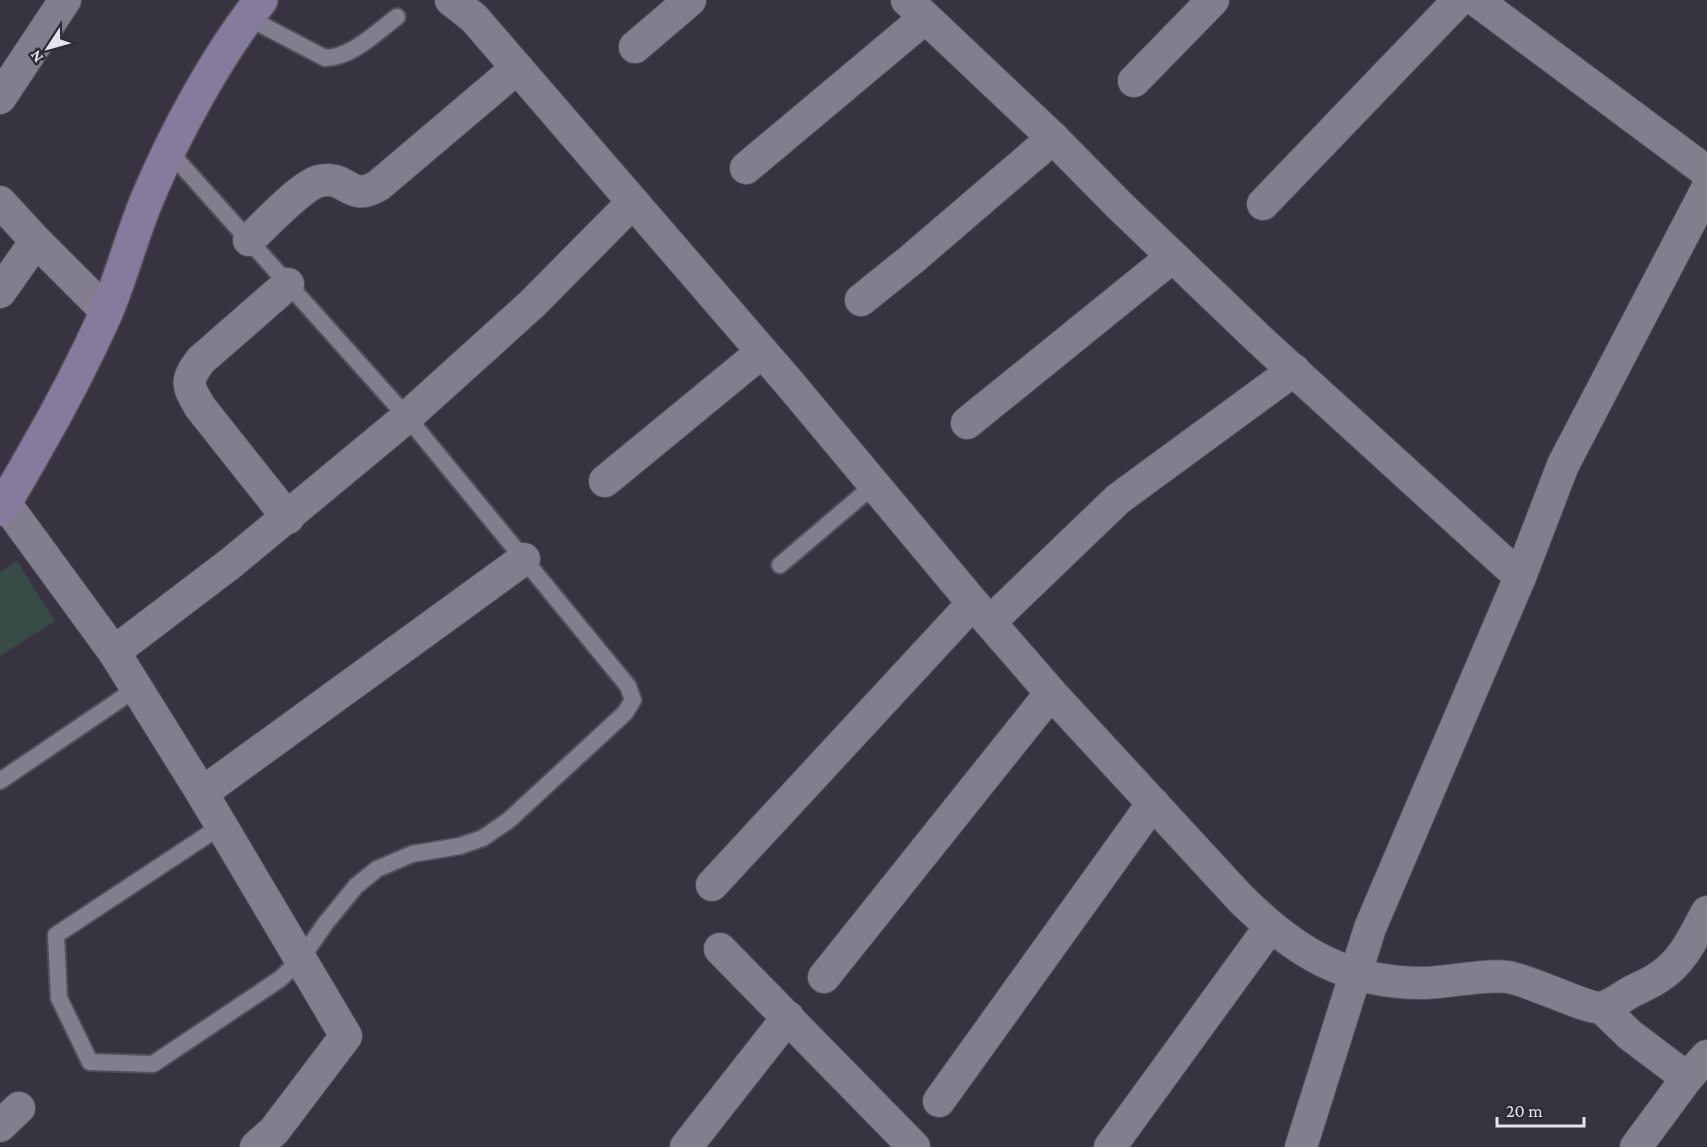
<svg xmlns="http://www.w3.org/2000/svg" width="1707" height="1147" font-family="'Crimson Pro',serif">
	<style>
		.building { fill: #384a45 }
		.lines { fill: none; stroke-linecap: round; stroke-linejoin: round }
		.lane-casing { stroke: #524f5b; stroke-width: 20 }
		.street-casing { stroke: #524f5b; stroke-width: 34 }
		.secondary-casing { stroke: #524f5b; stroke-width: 36 }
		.lane { stroke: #837e8e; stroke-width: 16 }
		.street { stroke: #837e8e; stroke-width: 32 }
		.secondary { stroke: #877b9d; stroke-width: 33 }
	</style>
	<rect width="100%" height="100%" fill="#383341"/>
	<path class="building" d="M 17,561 L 55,621 L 0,656 L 0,572 Z"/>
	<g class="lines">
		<defs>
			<g id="lane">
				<path d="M 247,17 L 325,58 C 353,57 375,33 397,17"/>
				<path d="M 169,151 L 407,417 L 628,686 L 633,700 L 625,713 L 509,820 L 483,838 L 460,846 L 412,854 L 377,869 L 356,886 L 325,924 L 301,959 L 280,979 L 153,1064 L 90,1062 L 59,998 L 56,935 L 221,826"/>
				<path d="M 780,565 L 874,485"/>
				<path d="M 0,781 L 137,688"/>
			</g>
			<g id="street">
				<path d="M 451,0 L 474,18 L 791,385 L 973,603 L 1051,693 L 1241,899 C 1296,953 1347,984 1426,983 C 1450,982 1485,974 1508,977 C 1530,980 1589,1011 1603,1007 C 1612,1005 1622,997 1631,992 C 1640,987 1651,983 1659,977 C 1683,962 1694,936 1707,912"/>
				<path d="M 907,0 L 1053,138 L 1120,206 L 1261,341 L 1520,577"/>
				<path d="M 1476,0 L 1707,172"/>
				<path d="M 635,47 L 690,0"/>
				<path d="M 1134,81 L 1213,0"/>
				<path d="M 0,98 L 65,0"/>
				<path d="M 746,168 L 925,18"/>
				<path d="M 0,202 L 36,241 L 106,311"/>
				<path d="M 1263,204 L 1459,0"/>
				<path d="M 249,240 C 264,226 301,186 319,181 C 348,174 349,204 379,185 L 517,68"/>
				<path d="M 0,292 L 36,241"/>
				<path d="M 861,300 L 912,259 L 1053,138"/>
				<path d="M 967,423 L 1172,257"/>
				<path d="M 605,481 L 762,352"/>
				<path d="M 5,503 L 114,652 L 202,793 L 346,1036 L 274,1131 L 256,1147"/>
				<path d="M 288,518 L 200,407 C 187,385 185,381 201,360 L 288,284"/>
				<path d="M 990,622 L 1118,499 L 1294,370"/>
				<path d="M 114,652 L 231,563 L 407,417 L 532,304 L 633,202"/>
				<path d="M 202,793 L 524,559"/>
				<path d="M 712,885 L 973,603"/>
				<path d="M 720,949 L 914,1147"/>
				<path d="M 824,977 L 1051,693"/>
				<path d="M 1602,1008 L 1630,1035 L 1687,1078"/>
				<path d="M 939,1101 L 1153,803"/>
				<path d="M 0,1126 L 19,1108"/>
				<path d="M 686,1147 L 788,1017"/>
				<path d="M 1110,1147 L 1270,927"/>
				<path d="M 1301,1147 L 1370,928 L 1520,577 L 1563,465 L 1707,189"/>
				<path d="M 1636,1147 L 1687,1078 L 1707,1056"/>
			</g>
			<path id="secondary" d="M 0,509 C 13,491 24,470 35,451 C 61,406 85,360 106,313 C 122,275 132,235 148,197 C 175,133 217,55 261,0"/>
		</defs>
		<use href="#lane" class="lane-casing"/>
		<use href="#street" class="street-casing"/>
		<use href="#secondary" class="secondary-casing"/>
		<use href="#lane" class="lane"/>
		<use href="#street" class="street"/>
		<use href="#secondary" class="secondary"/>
	</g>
	<g transform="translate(48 48) rotate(234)" stroke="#2e2937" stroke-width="4.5" paint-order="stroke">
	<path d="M0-4.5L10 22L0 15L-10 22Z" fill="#e5e3ec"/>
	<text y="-9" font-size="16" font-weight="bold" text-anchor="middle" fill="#e5e3ec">N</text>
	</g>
	<path d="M1497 1117v9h87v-9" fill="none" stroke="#e5e3ec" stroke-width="3"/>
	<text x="1506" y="1117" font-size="18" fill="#e5e3ec" stroke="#2e2937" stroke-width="4.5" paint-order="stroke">20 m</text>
</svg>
